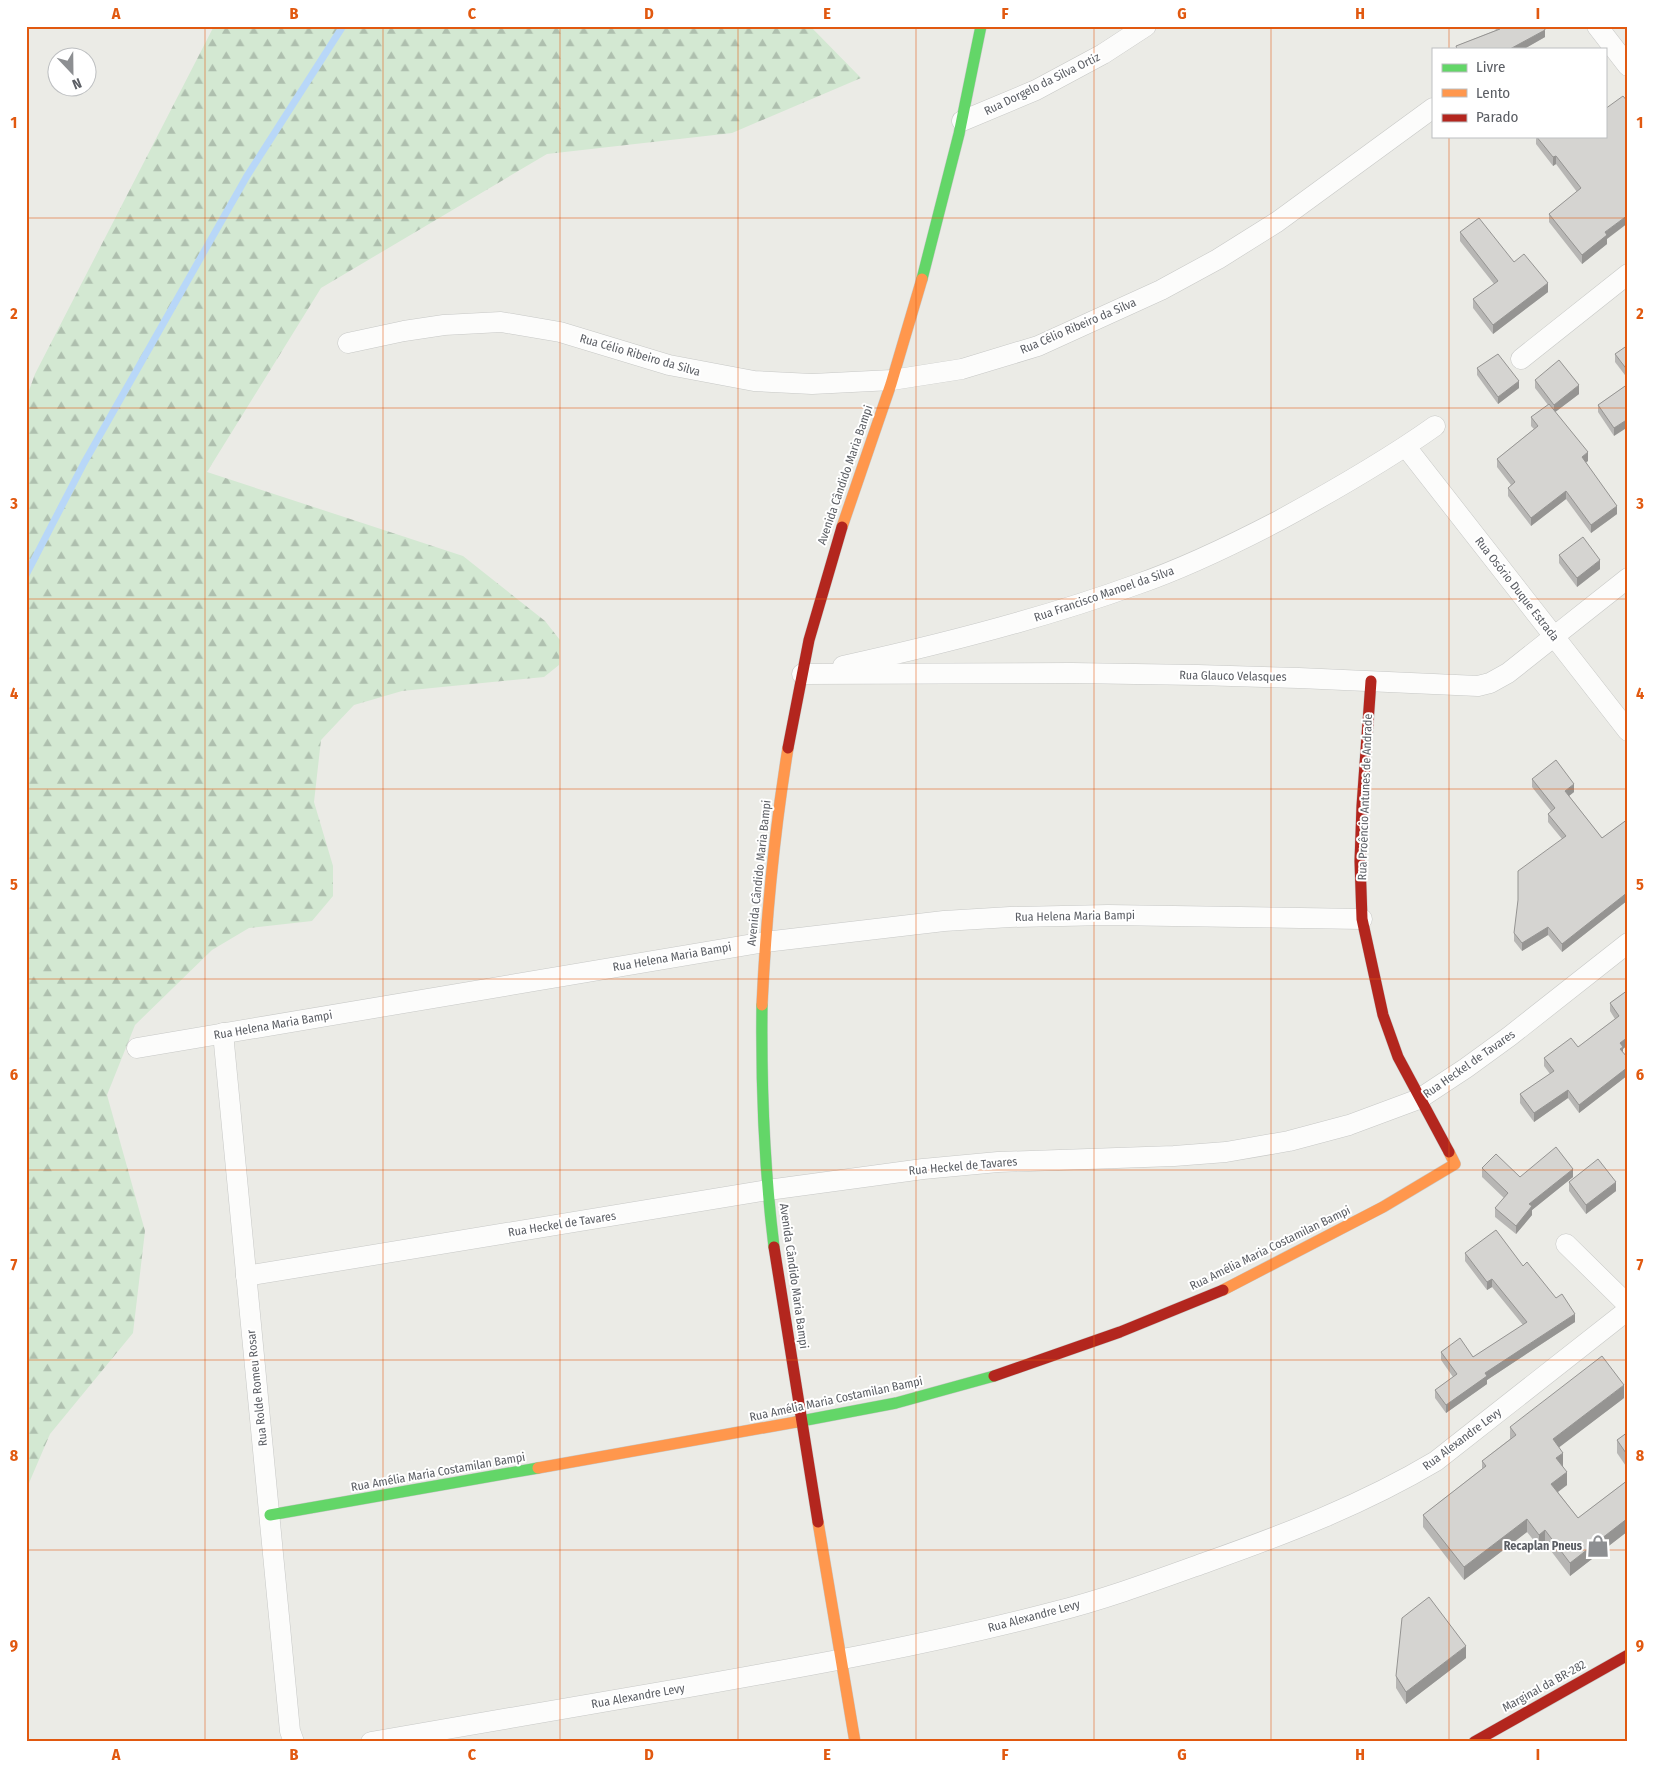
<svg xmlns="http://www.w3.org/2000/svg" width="1654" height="1768" font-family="'Fira Sans Condensed',sans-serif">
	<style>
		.forest { fill: url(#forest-firs) }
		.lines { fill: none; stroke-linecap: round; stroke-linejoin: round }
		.stream { stroke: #b8d7f8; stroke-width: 7 }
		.street-casing { stroke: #c7c8c6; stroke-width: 21 }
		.fast-casing { stroke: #c8c9c8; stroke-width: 12 }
		.slow-casing { stroke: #c8c9c8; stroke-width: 12 }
		.jam-casing { stroke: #c8c9c8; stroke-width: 12 }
		.street { stroke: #fcfcfb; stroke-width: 20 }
		.fast { stroke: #63d668; stroke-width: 11 }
		.slow { stroke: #ff974d; stroke-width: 11 }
		.jam { stroke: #b3261e; stroke-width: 11 }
		.wall { fill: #b7b6b4 }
		.shaded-wall { fill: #959492 }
		.building { fill: #d5d4d1; stroke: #959492 }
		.grid { fill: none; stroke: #e15910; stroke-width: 1; stroke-opacity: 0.55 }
		.labels { text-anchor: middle; stroke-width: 4; stroke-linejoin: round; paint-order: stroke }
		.street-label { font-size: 12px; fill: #5b5e64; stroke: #fff }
		.poi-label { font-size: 12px; font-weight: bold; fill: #5b5e64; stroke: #fff; text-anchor: end }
		.neatline { fill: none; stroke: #e15910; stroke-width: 2 }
		.grid-label { font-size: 16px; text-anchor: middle; font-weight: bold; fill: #e15910 }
	</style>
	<defs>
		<pattern id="forest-firs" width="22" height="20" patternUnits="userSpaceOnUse" patternTransform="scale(1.25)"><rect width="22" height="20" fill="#d3e8d2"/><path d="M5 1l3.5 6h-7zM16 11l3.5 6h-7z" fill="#aebfae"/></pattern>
	</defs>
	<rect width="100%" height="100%" fill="#ebebe6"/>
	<path class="forest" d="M 214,26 L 810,26 L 861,78 L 732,133 L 547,154 L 321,288 L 207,472 L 463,556 L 545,621 L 560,640 L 559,665 L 544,677 L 402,691 L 354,705 L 321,740 L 314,802 L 333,866 L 333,896 L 312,921 L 249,928 L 212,950 L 135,1025 L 107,1095 L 145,1231 L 133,1333 L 50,1434 L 26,1490 L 26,399 L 35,374 Z"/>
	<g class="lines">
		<path class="stream" d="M 26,575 L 84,463 L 247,176 L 343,26"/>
		<defs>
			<g id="street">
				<path d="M 1597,26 L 1628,66"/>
				<path d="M 962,121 L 1036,90 L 1103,54 L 1146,26"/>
				<path d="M 348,343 L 404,331 L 444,325 L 501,322 L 560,332 L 669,365 L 754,381 L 812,384 L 892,380 L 962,369 L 1038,346 L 1161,290 L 1218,259 L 1277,222 L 1433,108"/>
				<path d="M 1521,359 L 1628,274"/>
				<path d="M 1406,447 L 1628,731"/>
				<path d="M 843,666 C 943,644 1042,619 1138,584 C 1187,567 1234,544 1280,520 C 1333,491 1386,461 1435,426"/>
				<path d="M 802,674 L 1072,673 L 1198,675 L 1299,678 L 1478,686 L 1490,683 L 1508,673 L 1628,578"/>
				<path d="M 223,1033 L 290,1731 L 294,1742"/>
				<path d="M 137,1048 L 765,942 L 944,921 L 1010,917 L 1108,915 L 1362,919"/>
				<path d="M 1566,1244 L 1628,1305"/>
				<path d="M 246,1276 L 768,1190 L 923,1169 L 998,1162 L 1174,1156 L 1226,1152 L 1289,1141 L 1349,1125 L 1419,1099 L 1466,1068 L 1510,1036 L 1628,943"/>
				<path d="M 371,1742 C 475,1724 579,1706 684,1688 C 808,1666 932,1644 1054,1612 C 1106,1599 1157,1580 1207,1562 C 1286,1534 1364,1504 1436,1461 L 1628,1310"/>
			</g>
			<g id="fast">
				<path d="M 922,279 L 959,134 L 981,26"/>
				<path d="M 762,1005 C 761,1086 764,1166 774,1247"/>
				<path d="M 796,1422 L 896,1403 L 994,1376"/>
				<path d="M 270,1515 L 538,1468"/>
			</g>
			<g id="slow">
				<path d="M 842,527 L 891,384 L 922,279"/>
				<path d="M 762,1005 C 766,919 774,834 788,748"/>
				<path d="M 1223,1290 L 1383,1207 L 1455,1164 L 1449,1152"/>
				<path d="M 538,1468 L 796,1422"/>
				<path d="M 818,1522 L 855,1742"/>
			</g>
			<g id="jam">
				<path d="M 1371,681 L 1362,806 L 1360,861 L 1362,919 L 1383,1015 L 1398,1057 L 1449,1152"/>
				<path d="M 788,748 L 809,640 L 842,527"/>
				<path d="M 774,1247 L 818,1522"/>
				<path d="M 994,1376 L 1120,1332 L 1223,1290"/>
				<path d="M 1474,1742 L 1628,1655"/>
			</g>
		</defs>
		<use href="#street" class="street-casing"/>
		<use href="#fast" class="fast-casing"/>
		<use href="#slow" class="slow-casing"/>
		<use href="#jam" class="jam-casing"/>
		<use href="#street" class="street"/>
		<use href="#fast" class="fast"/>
		<use href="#slow" class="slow"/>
		<use href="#jam" class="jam"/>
	</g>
	<g class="wall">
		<path d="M 1493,26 L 1544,26 L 1545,37 L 1524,49 L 1456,49 L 1456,46 L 1496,30 Z"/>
		<path d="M 1536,136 L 1605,136 L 1607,244 L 1582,264 L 1549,222 L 1549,214 L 1577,192 L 1556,164 L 1553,166 L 1536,144 Z"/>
		<path d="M 1460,232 L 1514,262 L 1548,292 L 1493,334 L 1473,308 L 1473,299 L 1494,284 L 1460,241 Z"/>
		<path d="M 1628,345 L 1628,379 L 1615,362 L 1615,354 Z"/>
		<path d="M 1477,368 L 1519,388 L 1498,404 L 1477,375 Z"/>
		<path d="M 1535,380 L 1579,394 L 1555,412 L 1588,461 L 1586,462 L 1617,514 L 1591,533 L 1566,499 L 1531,526 L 1508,496 L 1508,488 L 1511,485 L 1497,467 L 1497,459 L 1534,429 L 1531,426 L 1531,417 L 1548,405 L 1535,388 Z"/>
		<path d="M 1628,384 L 1614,436 L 1598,412 L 1598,405 Z"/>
		<path d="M 1559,555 L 1600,569 L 1577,587 L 1559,563 Z"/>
		<path d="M 1532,779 L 1574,792 L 1569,796 L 1602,838 L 1628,819 L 1628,900 L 1562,952 L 1548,935 L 1522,951 L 1514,941 L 1514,933 L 1562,839 L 1548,822 L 1548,814 L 1551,811 L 1532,787 Z"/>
		<path d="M 1628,990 L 1623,1049 L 1623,1052 L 1628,1058 L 1628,1075 L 1579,1113 L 1568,1098 L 1534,1122 L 1520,1103 L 1520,1094 L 1550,1074 L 1544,1066 L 1544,1058 L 1578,1047 L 1615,1019 L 1610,1011 L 1610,1003 Z"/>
		<path d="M 1482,1168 L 1520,1177 L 1573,1177 L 1532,1210 L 1532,1215 L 1516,1234 L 1495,1217 L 1495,1208 L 1504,1198 L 1482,1177 Z"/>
		<path d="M 1569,1182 L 1616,1191 L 1586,1214 L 1569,1191 Z"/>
		<path d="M 1465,1253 L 1523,1266 L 1575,1322 L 1487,1380 L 1487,1384 L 1446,1413 L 1435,1398 L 1435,1390 L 1453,1377 L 1441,1360 L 1441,1352 L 1473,1357 L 1523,1325 L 1492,1287 L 1487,1290 L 1465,1261 Z"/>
		<path d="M 1624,1398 L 1559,1447 L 1567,1485 L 1558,1492 L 1578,1518 L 1628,1480 L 1628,1531 L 1570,1576 L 1545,1543 L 1539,1547 L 1527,1532 L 1464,1580 L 1423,1527 L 1423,1515 L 1482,1469 L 1482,1461 L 1510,1439 L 1510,1427 Z"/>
		<path d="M 1628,1432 L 1628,1469 L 1617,1453 L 1617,1440 Z"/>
		<path d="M 1466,1658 L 1406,1704 L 1396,1688 L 1396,1676 Z"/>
	</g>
	<g class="shaded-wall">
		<path d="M 1545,30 L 1545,37 L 1524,49 L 1510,49 Z"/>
		<path d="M 1556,156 L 1556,164 L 1553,166 L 1553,157 Z"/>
		<path d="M 1628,215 L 1628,223 L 1607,239 L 1607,244 L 1582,264 L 1582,255 L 1605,232 Z"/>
		<path d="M 1548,283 L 1548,292 L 1493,334 L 1493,325 Z"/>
		<path d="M 1519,381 L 1519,388 L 1498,404 L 1498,397 Z"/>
		<path d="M 1579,385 L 1579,394 L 1554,413 L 1554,405 Z"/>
		<path d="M 1628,419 L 1628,427 L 1614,436 L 1614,428 Z"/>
		<path d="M 1588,452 L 1588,461 L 1582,465 L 1582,457 Z"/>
		<path d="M 1566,491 L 1566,499 L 1531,526 L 1531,518 Z"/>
		<path d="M 1617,506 L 1617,514 L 1591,533 L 1591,525 Z"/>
		<path d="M 1600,560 L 1600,569 L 1577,587 L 1577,578 Z"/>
		<path d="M 1574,784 L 1574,792 L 1565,799 L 1565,791 Z"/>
		<path d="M 1628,892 L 1628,900 L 1562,952 L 1562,944 Z"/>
		<path d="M 1548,927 L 1548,935 L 1522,951 L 1522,943 Z"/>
		<path d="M 1628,1037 L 1628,1045 L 1623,1049 L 1623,1055 L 1620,1050 L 1620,1043 Z"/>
		<path d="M 1628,1067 L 1628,1075 L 1579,1113 L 1579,1105 Z"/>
		<path d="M 1568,1090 L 1568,1098 L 1534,1122 L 1534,1113 Z"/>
		<path d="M 1573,1169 L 1573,1177 L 1532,1210 L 1532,1215 L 1516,1234 L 1516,1226 L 1529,1204 Z"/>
		<path d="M 1616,1182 L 1616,1191 L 1586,1214 L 1586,1205 Z"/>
		<path d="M 1492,1279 L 1492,1287 L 1487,1290 L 1487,1282 Z"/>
		<path d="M 1575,1314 L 1575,1322 L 1487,1380 L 1487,1384 L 1446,1413 L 1446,1405 L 1485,1373 Z"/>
		<path d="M 1624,1385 L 1624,1398 L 1553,1452 L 1553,1439 Z"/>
		<path d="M 1563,1453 L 1563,1466 L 1556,1471 L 1556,1458 Z"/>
		<path d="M 1567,1472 L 1567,1485 L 1551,1497 L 1551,1484 Z"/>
		<path d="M 1628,1518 L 1628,1531 L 1570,1576 L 1570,1563 Z"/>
		<path d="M 1527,1519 L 1527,1532 L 1464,1580 L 1464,1567 Z"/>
		<path d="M 1545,1530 L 1545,1543 L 1539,1547 L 1539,1535 Z"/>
		<path d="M 1466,1646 L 1466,1658 L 1406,1704 L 1406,1692 Z"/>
	</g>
	<g class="building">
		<path d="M 1498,26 L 1544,26 L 1545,30 L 1510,49 L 1457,49 L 1456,46 L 1500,29 Z"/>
		<path d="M 1623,96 L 1628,102 L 1628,215 L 1605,232 L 1607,235 L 1582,255 L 1549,214 L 1581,188 L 1556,156 L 1553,157 L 1536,136 L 1605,136 L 1605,109 Z"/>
		<path d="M 1479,218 L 1514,262 L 1524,254 L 1548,283 L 1493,325 L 1473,299 L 1498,281 L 1460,232 Z"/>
		<path d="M 1628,345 L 1628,371 L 1615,354 Z"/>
		<path d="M 1498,354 L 1519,381 L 1498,397 L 1477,368 Z"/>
		<path d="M 1559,360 L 1579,385 L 1554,405 L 1535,380 Z"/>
		<path d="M 1628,384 L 1628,419 L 1614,428 L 1598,405 Z"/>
		<path d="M 1549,404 L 1588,452 L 1582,457 L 1617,506 L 1591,525 L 1566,491 L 1531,518 L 1508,488 L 1515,482 L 1497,459 L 1538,426 L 1531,417 Z"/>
		<path d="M 1583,537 L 1600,560 L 1577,578 L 1559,555 Z"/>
		<path d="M 1556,760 L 1574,784 L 1565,791 L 1602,838 L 1628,819 L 1628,892 L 1562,944 L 1548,927 L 1522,943 L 1514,933 L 1518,900 L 1518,871 L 1566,836 L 1548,814 L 1555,808 L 1532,779 Z"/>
		<path d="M 1628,990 L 1628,1037 L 1620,1043 L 1623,1047 L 1620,1049 L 1628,1058 L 1628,1067 L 1579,1105 L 1568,1090 L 1534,1113 L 1520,1094 L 1554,1071 L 1544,1058 L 1571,1038 L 1578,1047 L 1619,1016 L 1610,1003 Z"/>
		<path d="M 1556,1147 L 1573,1169 L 1529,1204 L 1532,1206 L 1516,1226 L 1495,1208 L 1508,1193 L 1482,1168 L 1496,1154 L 1520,1177 Z"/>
		<path d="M 1598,1159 L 1616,1182 L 1586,1205 L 1569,1182 Z"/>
		<path d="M 1496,1230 L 1523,1266 L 1527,1262 L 1556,1298 L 1562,1294 L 1575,1314 L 1485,1373 L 1487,1376 L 1446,1405 L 1435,1390 L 1457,1374 L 1441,1352 L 1460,1338 L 1473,1357 L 1527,1322 L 1492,1279 L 1487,1282 L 1465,1253 Z"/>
		<path d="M 1602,1356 L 1624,1385 L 1553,1439 L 1563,1453 L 1556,1458 L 1567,1472 L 1551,1484 L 1578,1518 L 1628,1480 L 1628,1518 L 1570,1563 L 1545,1530 L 1539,1535 L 1527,1519 L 1464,1567 L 1423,1515 L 1486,1466 L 1482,1461 L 1516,1435 L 1510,1427 Z"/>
		<path d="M 1628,1432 L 1628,1456 L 1617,1440 Z"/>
		<path d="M 1429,1597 L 1466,1646 L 1406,1692 L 1396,1676 L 1402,1618 Z"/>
	</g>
	<path class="grid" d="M 205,26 L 205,1742M 383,26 L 383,1742M 560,26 L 560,1742M 738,26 L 738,1742M 916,26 L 916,1742M 1094,26 L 1094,1742M 1271,26 L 1271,1742M 1449,26 L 1449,49M 1449,136 L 1449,1742M 26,218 L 1628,218M 26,408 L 1628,408M 26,599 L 1628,599M 26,789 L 1628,789M 26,979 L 1628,979M 26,1170 L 1628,1170M 26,1360 L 1628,1360M 26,1550 L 1628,1550"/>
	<defs>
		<symbol id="shop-bare" viewBox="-9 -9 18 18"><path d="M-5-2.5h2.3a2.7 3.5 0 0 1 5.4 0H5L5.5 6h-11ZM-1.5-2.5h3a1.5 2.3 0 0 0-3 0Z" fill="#8d8f92" stroke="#fff" stroke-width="2.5" paint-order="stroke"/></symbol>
	</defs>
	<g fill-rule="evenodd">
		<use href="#shop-bare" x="1582" y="1530" width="32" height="32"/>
	</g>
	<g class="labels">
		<g class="street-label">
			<text transform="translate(1042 84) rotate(-26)" y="4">Rua Dorgelo da Silva Ortiz</text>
			<text transform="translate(1078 326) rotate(-23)" y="4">Rua Célio Ribeiro da Silva</text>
			<text transform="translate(640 355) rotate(16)" y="4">Rua Célio Ribeiro da Silva</text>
			<text transform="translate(845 475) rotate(-71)" y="4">Avenida Cândido Maria Bampi</text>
			<text transform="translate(1517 589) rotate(52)" y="4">Rua Osório Duque Estrada</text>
			<text transform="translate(1104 594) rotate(-19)" y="4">Rua Francisco Manoel da Silva</text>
			<text transform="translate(1233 676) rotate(1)" y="4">Rua Glauco Velasques</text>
			<text transform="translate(1365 797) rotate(-88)" y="4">Rua Proêncio Antunes de Andrade</text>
			<text transform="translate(759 873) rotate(-84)" y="4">Avenida Cândido Maria Bampi</text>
			<text transform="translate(1075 916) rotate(-1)" y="4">Rua Helena Maria Bampi</text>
			<text transform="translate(672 957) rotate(-10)" y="4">Rua Helena Maria Bampi</text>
			<text transform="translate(273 1025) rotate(-10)" y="4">Rua Helena Maria Bampi</text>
			<text transform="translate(1469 1064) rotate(-35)" y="4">Rua Heckel de Tavares</text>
			<text transform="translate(963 1166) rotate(-5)" y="4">Rua Heckel de Tavares</text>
			<text transform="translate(562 1224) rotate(-9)" y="4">Rua Heckel de Tavares</text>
			<text transform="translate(1270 1248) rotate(-26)" y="4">Rua Amélia Maria Costamilan Bampi</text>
			<text transform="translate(794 1276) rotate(82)" y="4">Avenida Cândido Maria Bampi</text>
			<text transform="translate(257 1388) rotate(-96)" y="4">Rua Rolde Romeu Rosar</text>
			<text transform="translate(836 1399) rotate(-12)" y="4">Rua Amélia Maria Costamilan Bampi</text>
			<text transform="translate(1462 1439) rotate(-37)" y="4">Rua Alexandre Levy</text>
			<text transform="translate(438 1472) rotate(-10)" y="4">Rua Amélia Maria Costamilan Bampi</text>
			<text transform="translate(1034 1616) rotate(-15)" y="4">Rua Alexandre Levy</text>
			<text transform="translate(1544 1686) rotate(-29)" y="4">Marginal da BR-282</text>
			<text transform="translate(638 1696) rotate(-10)" y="4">Rua Alexandre Levy</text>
		</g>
		<g class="poi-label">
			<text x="1582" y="1550">Recaplan Pneus</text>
		</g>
	</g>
	<rect width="1654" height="1768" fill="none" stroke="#ffffff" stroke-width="55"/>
	<rect x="1432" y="48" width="175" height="90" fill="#ffffff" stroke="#bdbfc1"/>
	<rect x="1442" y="64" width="25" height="8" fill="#63d668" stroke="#bdbfc1"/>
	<text x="1476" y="72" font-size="15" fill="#5b5e64">Livre</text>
	<rect x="1442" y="89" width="25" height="8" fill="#ff974d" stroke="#bdbfc1"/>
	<text x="1476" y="98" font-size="15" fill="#5b5e64">Lento</text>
	<rect x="1442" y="114" width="25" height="8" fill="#b3261e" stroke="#bdbfc1"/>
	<text x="1476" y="122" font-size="15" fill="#5b5e64">Parado</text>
	<g transform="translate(72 72) rotate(158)"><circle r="24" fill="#ffffff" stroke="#bdbfc1"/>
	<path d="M0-4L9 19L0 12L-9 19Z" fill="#8d8f92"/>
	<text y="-8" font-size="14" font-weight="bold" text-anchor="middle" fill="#5b5e64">N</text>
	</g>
	<rect x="28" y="28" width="1598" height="1712" class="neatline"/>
	<g class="grid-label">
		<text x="116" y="19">A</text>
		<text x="294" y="19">B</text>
		<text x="472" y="19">C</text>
		<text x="649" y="19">D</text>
		<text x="827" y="19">E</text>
		<text x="1005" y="19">F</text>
		<text x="1182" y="19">G</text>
		<text x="1360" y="19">H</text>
		<text x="1538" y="19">I</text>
		<text x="14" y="128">1</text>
		<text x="1640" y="128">1</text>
		<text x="14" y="319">2</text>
		<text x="1640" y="319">2</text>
		<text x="14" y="509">3</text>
		<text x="1640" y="509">3</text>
		<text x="14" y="699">4</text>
		<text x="1640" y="699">4</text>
		<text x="14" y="890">5</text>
		<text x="1640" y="890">5</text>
		<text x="14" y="1080">6</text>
		<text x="1640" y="1080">6</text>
		<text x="14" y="1270">7</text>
		<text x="1640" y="1270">7</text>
		<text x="14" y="1461">8</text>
		<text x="1640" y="1461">8</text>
		<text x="14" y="1651">9</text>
		<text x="1640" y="1651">9</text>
		<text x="116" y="1760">A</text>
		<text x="294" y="1760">B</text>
		<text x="472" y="1760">C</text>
		<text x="649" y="1760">D</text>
		<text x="827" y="1760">E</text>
		<text x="1005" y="1760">F</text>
		<text x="1182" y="1760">G</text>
		<text x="1360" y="1760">H</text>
		<text x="1538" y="1760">I</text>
	</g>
</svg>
